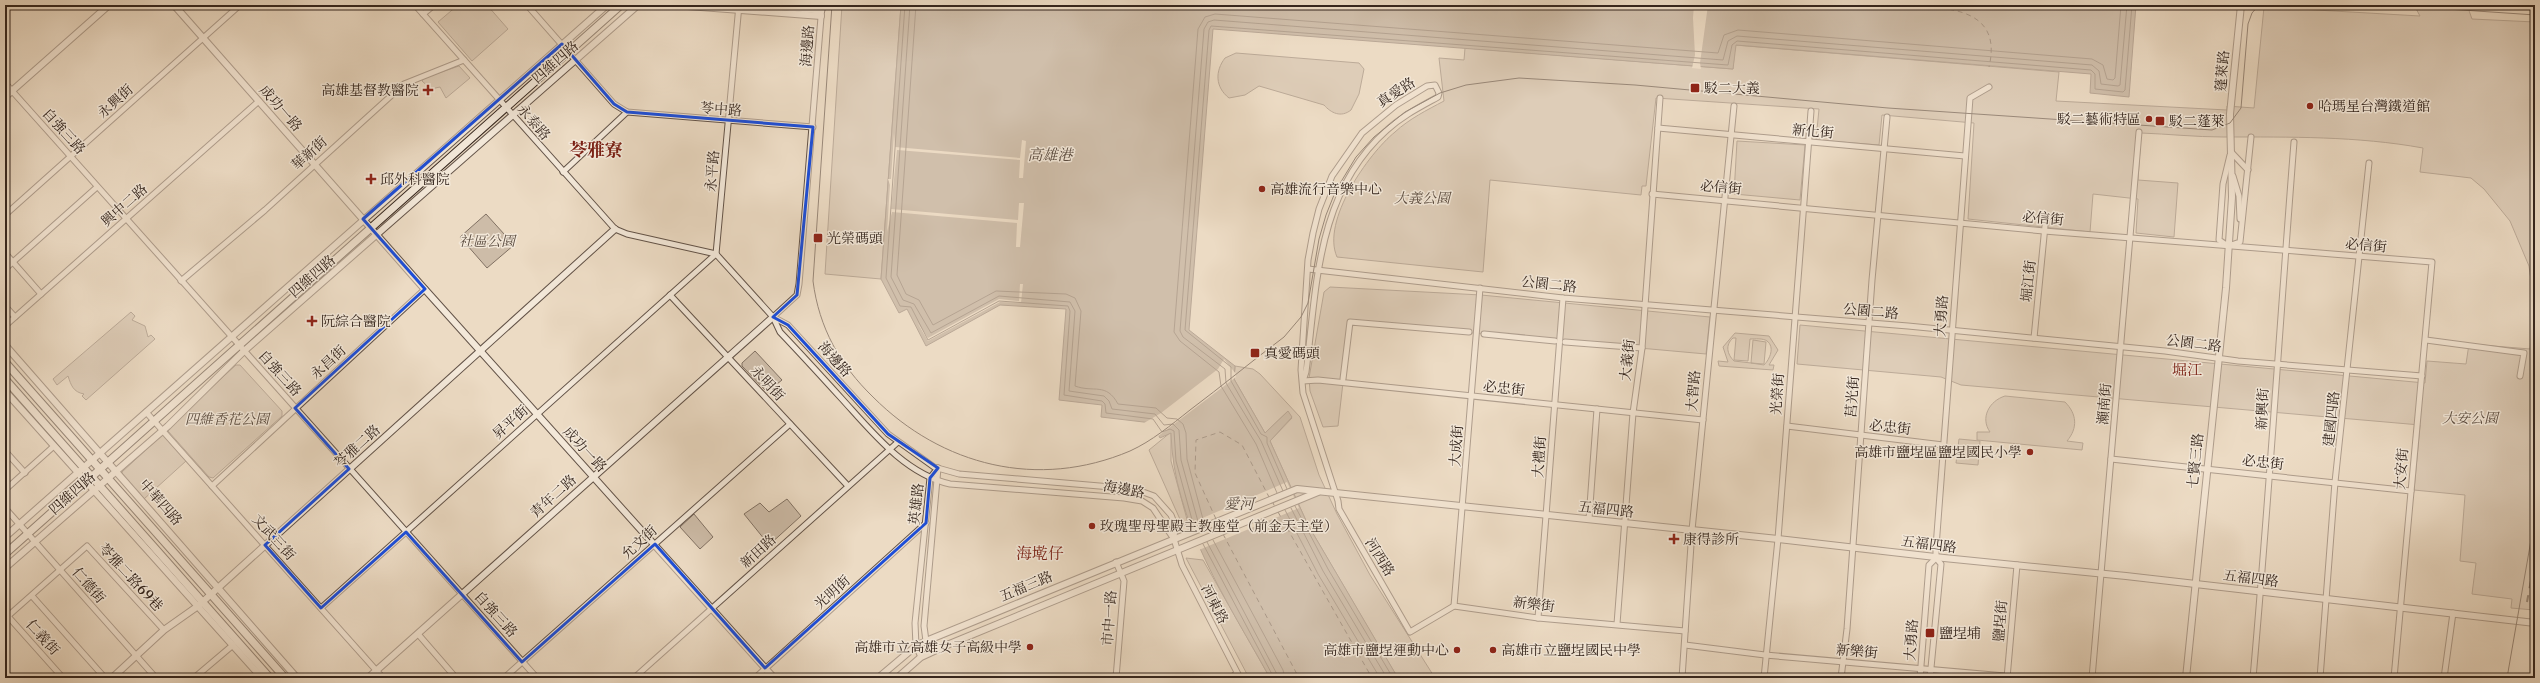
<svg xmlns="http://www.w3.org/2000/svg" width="2540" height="683" font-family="'Libre Caslon Text','Noto Serif TC',serif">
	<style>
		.green { fill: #cdbca8; stroke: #817163; fill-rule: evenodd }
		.water { fill: #ae9d8c; stroke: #7e6d60 }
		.pier { fill: #ecdbc4 }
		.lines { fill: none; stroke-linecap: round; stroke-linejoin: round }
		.shore { stroke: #726255; stroke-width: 1 }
		.ferry { stroke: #594a3f; stroke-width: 1; stroke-dasharray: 5 4; stroke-linecap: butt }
		.minor-casing { stroke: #635348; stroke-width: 7 }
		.tertiary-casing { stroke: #635348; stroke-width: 8 }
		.secondary-casing { stroke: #35261e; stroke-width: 9 }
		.minor { stroke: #f3e8d9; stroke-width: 5 }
		.tertiary { stroke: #f3e8d9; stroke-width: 6 }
		.secondary { stroke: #f3e8d9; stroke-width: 7 }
		.tram { stroke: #35261e; stroke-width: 1 }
		.rail { stroke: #35261e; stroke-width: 2; stroke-dasharray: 7 7; stroke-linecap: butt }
		.marked { fill: none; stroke: #1d4ed8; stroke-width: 3; stroke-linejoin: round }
		.poi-dot { fill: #8f2418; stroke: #f3e8d9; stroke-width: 1.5 }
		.labels { text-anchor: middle; stroke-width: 3; stroke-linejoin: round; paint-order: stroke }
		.street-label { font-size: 14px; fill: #35261e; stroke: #f3e8d9 }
		.poi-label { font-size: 14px; fill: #35261e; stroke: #f3e8d9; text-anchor: start }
		.park-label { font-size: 14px; font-style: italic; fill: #5b4c40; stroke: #f3e8d9 }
		.water-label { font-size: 15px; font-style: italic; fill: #594a3f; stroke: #f3e8d9 }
		.neighbourhood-label { font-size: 15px; fill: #7a1f14; stroke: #f3e8d9 }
		.quarter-label { font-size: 16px; fill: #7a1f14; stroke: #f3e8d9 }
		.district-label { font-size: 18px; font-weight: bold; fill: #7a1f14; stroke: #f3e8d9 }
	</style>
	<rect width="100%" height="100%" fill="#ecdbc4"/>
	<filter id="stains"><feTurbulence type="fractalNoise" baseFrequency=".005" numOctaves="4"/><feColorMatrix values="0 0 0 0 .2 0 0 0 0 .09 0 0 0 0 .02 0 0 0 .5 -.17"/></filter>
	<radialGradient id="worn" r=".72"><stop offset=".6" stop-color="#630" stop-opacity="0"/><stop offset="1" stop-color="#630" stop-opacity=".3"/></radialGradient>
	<g class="green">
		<path d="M 458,5 L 487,5 L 508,29 L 472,61 L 438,22 Z"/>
		<path d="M 842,5 L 901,5 L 881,279 L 825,274 Z"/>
		<path d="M 2414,5 L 2467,5 L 2472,19 L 2535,22 L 2535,606 L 2534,610 L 2511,608 L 2512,599 L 2472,594 L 2476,563 L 2460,561 L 2465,495 L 2414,490 L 2420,425 L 1961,385 L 1941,377 L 1797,364 L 1800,325 L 2425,383 L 2427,361 L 2466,364 L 2469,344 L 2530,349 L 2535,309 L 2529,266 L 2510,221 L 2484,189 L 2471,178 L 2420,172 L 2423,148 C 2357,136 2290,137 2223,137 C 2196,137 2168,134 2141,133 L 2138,180 L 2178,183 L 2174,237 L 2136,233 L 2138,199 L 2093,194 L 2090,232 L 1968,219 L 1974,123 L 1882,115 L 1879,145 L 1816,140 L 1819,109 L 1656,98 L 1646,186 L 1642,186 L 1641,195 L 1490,180 L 1483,272 L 1337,257 C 1321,221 1368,154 1395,132 C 1409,119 1427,110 1444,101 L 1439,58 L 1464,60 L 1465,48 L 1733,69 L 1735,45 L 2059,72 L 2056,101 L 2227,110 L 2227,106 L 2254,108 L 2264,7 L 2420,16 Z"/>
		<path d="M 1236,53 L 1359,63 L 1364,69 L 1359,94 L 1351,110 C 1341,118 1331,113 1324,105 L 1259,86 L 1245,95 L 1229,98 C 1215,87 1215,71 1225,58 Z"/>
		<path d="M 459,66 L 470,78 L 446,98 L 440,87 L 431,89 L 422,81 L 424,78 Z"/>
		<path d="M 1737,141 L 1805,145 L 1800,200 L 1734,194 Z"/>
		<path d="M 486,214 L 514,245 L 487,268 L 460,237 Z"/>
		<path d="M 1330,287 L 1481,295 L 1710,317 L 1706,354 L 1350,322 L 1338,426 L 1323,427 L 1310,391 L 1309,378 L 1324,292 Z"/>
		<path d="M 131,312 L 135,316 L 132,320 L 145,326 L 148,337 L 151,335 L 155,339 L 86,400 L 82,396 L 84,394 C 73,392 71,385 68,376 L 57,385 L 53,379 Z"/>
		<path d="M 1735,333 L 1769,336 L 1778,350 L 1769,365 L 1774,365 L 1773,370 L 1719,366 L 1718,361 L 1728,362 L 1723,347 ZM 1733,338 L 1736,338 L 1734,360 L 1748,361 L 1750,339 C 1755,339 1763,338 1767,341 C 1775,347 1770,359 1764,365 L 1751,363 L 1764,364 L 1766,342 L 1753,340 L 1751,363 L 1734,361 C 1727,354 1725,345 1733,338 Z"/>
		<path d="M 755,351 L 782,380 L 767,392 L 742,366 L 742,363 Z"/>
		<path d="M 236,365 L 240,365 L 282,411 L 282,416 L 213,478 L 209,477 L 168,431 L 168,427 Z"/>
		<path d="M 1235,366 L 1253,369 L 1260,374 L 1300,417 L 1319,475 L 1337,514 L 1370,575 L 1435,678 L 1398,678 L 1390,665 L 1308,525 L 1270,441 L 1292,418 L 1287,412 L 1265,433 L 1234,379 Z"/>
		<path d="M 2005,396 L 2065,402 C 2077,414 2078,428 2067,441 L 2083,443 L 2082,450 L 1977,440 L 1977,432 L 1990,432 C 1980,418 1989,401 2005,396 Z"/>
		<path d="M 1171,432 L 1171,461 L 1188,523 L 1183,526 L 1149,450 Z"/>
		<path d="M 163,434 L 186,461 L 144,499 L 122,476 L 122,472 Z"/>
		<path d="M 1959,439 L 1980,441 L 1978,465 L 1956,463 Z"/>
		<path d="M 787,499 L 801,516 L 769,545 L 744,514 L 760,503 L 769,512 Z"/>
		<path d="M 694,514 L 713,537 L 700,549 L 680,527 Z"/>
		<path d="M 1186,558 L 1203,560 L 1270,678 L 1249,678 Z"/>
	</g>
	<path class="water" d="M 901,5 L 2136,5 L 2129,97 L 2090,93 L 2091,74 L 1736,45 L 1733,69 L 1213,29 L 1189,330 L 1235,366 L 1234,379 L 1265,433 L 1288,411 L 1292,417 L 1270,441 L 1308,525 L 1398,678 L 1270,678 C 1228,602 1173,522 1171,433 L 1160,438 L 1152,423 L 1101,417 L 1102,405 L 1059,400 L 1066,309 L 1000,305 L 926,346 L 907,309 L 899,313 L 881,279 Z"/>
	<g class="pier">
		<path d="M 1694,5 L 1708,5 L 1700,63 L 1701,69 L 1692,68 L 1695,55 L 1693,18 Z"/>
		<path d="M 894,133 L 895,147 L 1020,158 L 1022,140 L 1026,141 L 1023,178 L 1019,178 L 1020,160 L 897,150 L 891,209 L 1018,220 L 1019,203 L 1024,203 L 1020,247 L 1016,247 L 1017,223 L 892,212 L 887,232 L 890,185 L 888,179 L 891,179 Z"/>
		<path d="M 1020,284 L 1023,284 L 1021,303 L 1000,302 L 928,341 L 917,322 L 928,338 L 999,299 L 1019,301 Z"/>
		<path d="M 1224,359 L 1236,374 L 1236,377 L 1157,437 L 1151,425 L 1144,423 L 1161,413 L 1218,369 Z"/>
		<path d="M 1287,482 L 1299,508 L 1199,550 L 1186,525 Z"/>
	</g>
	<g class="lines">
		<g class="shore">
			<path d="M 905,5 L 886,278 L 900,306 L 911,307 L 928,340 L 999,301 L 1068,306 L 1070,311 L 1064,395 L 1102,401 L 1105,404 L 1106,413 L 1153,419 L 1162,432 L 1170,429 L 1174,431 L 1176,461 L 1194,527"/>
			<path d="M 910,5 L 891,277 L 903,300 L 914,304 L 931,333 L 999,296 L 1070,302 L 1075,311 L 1069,391 L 1104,396 L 1109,401 L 1112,409 L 1155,414 L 1164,425 L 1173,424 L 1179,430 L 1181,460 L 1199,525"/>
			<path d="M 916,5 L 897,275 L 906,294 L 919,300 L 933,325 L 996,291 L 1066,294 L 1075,298 L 1081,311 L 1075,386 C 1094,393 1106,382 1118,404 L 1156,408 L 1167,418 L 1177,419 L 1183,424 L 1186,433 L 1187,459 L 1204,523"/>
			<path d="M 1287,489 L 1267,443 L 1267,437 L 1261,434 L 1231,381 L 1231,367 L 1185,330 L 1209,30 L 1211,26 L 1728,65 L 1732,45 L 1737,41 L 2091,70 L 2095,74 L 2095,89 L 2123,92 L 2125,90 L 2132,5"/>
			<path d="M 1283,491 L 1261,441 L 1226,383 L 1225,369 L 1183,337 L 1180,331 L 1204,29 L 1208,22 L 1214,20 L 1723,60 L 1728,41 L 1737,36 L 2092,65 L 2099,71 L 2101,84 L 2118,86 L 2120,85 L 2127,5"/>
			<path d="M 1277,493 L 1256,444 L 1221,386 L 1219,372 L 1180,341 L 1174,332 L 1198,29 L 1205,17 L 1215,14 L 1718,53 L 1724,35 L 1738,30 L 2092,59 L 2103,65 L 2107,79 L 2113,80 L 2115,78 L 2121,5"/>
			<path d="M 1295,506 L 1328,569 L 1393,678"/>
			<path d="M 1291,508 L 1323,571 L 1387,678"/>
			<path d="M 1285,510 L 1318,574 L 1380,678"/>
			<path d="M 1213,540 L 1283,670 L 1285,678"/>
			<path d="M 1207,542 L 1279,678"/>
			<path d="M 1203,544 L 1274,678"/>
		</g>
		<g class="ferry">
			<path d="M 1886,5 C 1932,8 2005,0 1989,67"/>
			<path d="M 1272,501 L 1275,507"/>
			<path d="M 1278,512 L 1372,678"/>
			<path d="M 1216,519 L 1195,473 L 1196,440 L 1220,432 L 1242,445 L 1269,497"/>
			<path d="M 1218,523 L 1221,530"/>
			<path d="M 1223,534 L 1299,678"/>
		</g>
		<defs>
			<g id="minor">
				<path d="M 415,5 L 615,229 L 627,234 L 716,254"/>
				<path d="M 527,5 L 614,104 L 627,112 L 813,127"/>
				<path d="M 739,5 L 716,254 L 773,317 L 780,332 C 801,354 822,377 842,399 C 872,432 905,474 950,484 L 1124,498 L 1142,501 L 1153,508 L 1161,520 L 1174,539 L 1182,565 L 1240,678"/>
				<path d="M 423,14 L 434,5"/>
				<path d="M 5,83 L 537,678"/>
				<path d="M 1658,128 L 1965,156"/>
				<path d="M 2232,153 L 2248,170"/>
				<path d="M 563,172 L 627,112"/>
				<path d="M 2233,176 L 2239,196 L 2240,219"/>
				<path d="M 1652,194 L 2044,231 L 2432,262 L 2394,678"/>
				<path d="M 5,215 L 240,5"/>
				<path d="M 2231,245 L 2240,242 L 2251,137"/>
				<path d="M 2228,246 L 2219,240 L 2223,184 L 2230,155"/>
				<path d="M 5,253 L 41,294"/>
				<path d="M 5,269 L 97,187"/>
				<path d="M 1308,269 L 1563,298 L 1908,326 L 2165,351 L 2238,361 L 2422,376"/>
				<path d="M 181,281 L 265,210 L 404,84 L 464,60"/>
				<path d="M 670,295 L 848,486"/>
				<path d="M 5,306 L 15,317"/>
				<path d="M 773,317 L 788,325 L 888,434 L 934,467 L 959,474 L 1111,487 L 1143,492 L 1154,496 L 1171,515 L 1175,525 L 1174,539"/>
				<path d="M 773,317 L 797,295 L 799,284 L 822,5"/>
				<path d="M 5,326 L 259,101"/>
				<path d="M 1484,334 L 1555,341"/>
				<path d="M 2034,338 L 2045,226"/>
				<path d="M 2426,340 L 2524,353 L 2520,376"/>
				<path d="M 1565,342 L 1642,348"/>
				<path d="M 1343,379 L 1350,322 L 1469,332"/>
				<path d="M 1303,381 L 1306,372 C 1317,286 1316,193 1387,130 C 1402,116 1420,107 1438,97 L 1439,93 L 1435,85 L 1427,86 L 1396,105 L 1362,133 L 1332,176 L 1319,209 L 1313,233 L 1308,260 L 1301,370 L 1303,393 L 1338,501 L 1339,509 L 1410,632 L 1454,606 L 1538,618 L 1685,631"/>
				<path d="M 1303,381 L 1318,380 L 1703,420"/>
				<path d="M 146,412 L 383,678"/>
				<path d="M 1787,426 L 1943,445"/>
				<path d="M 5,451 L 25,473"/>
				<path d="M 2111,459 L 2411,491"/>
				<path d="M 212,486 L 425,289"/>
				<path d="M 5,490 L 54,446"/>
				<path d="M 5,508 L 156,678"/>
				<path d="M 1589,519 L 1597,409"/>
				<path d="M 1116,562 L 1124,581 L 1116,678"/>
				<path d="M 32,596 L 105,678"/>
				<path d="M 1454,606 L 1480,288"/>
				<path d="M 321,608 L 716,254"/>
				<path d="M 5,613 L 63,678"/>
				<path d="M 8,616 L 87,546 L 164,630"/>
				<path d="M 1538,618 L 1563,298"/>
				<path d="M 1617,624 L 1633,413 L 1642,348 L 1660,98"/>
				<path d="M 418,634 L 456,678"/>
				<path d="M 1685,645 L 1765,655 L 2028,678"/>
				<path d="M 931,652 L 926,641 L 924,626 L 938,468"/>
				<path d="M 921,657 L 916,646 L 915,623 L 930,478 L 938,468"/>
				<path d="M 194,678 L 233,645"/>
				<path d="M 504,678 L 790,424"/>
				<path d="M 634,678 L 898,442"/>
				<path d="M 755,678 L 926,523"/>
				<path d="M 1231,678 L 1237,673"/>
				<path d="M 1682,678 L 1692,530 L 1734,106"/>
				<path d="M 1764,678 L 1778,539 L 1811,111"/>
				<path d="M 1841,678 L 1847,629 L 1872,280 L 1887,117"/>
				<path d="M 1920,678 L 1929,565 L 1936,558"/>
				<path d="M 1930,678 L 1941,564 L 1936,558 L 1936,547 L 1970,98 L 1989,87"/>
				<path d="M 2007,678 L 2017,565"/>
				<path d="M 2092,678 L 2139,132"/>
				<path d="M 2253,678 C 2269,499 2280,320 2294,142"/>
				<path d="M 2320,678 L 2335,482 L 2369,163"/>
				<path d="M 2444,678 L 2453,613"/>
			</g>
			<g id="tertiary">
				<path d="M 174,5 L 421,285 L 774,678"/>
				<path d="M 674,5 L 821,16"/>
				<path d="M 5,97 L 109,5"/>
				<path d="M 5,345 L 297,678"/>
				<path d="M 5,391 L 262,678"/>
				<path d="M 5,537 L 607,5"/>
				<path d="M 5,568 L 168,426 L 244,351 L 638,5"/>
				<path d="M 112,678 L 164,630 L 198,606 L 615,229"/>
				<path d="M 368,678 L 773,317"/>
				<path d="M 878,678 L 916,646 L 926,641 L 1297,489 L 1778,539 L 1944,558 L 2126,576 L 2535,623"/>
				<path d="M 897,678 L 921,657 L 947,645 L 1318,492"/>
				<path d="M 2186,678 L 2226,288 L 2232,197 L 2230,114 L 2241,5"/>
			</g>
			<g id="secondary">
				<path d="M 759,5 L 821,10"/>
				<path d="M 5,362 L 285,678"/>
				<path d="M 5,379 L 270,678"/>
				<path d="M 5,554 L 621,5"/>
			</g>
		</defs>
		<use href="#minor" class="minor-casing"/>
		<use href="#tertiary" class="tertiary-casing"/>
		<use href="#secondary" class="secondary-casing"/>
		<use href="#minor" class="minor"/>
		<use href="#tertiary" class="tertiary"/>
		<use href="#secondary" class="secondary"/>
		<g class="tram">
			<path d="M 832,5 L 813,281 C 819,328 840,365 873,397 C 942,466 1038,490 1130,451 C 1152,441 1171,425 1190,410 C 1222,386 1252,361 1284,337 L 1301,317 L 1308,303 L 1319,239 L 1326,215 L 1336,190 L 1356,157 L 1374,137 L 1405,112 L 1440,93 L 1466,85 L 1519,78 L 1635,85 L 1888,108 L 2212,130 L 2230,123 L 2241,108 L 2248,24 L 2252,13 L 2259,5"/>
			<path d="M 2389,5 L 2535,15"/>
			<path d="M 2507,678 L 2535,517"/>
		</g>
		<path class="rail" d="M 2527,602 L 2535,558"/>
	</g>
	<path d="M0 0H2540V683H0ZM 562,44 L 614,104 L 627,112 L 813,127 L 797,295 L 773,317 L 788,325 L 888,434 L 938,468 L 930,478 L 926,523 L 765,668 L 655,544 L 522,662 L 406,532 L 321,608 L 265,545 L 349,469 L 295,408 L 425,289 L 363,219 Z" fill="#ecdbc4" fill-opacity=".55" fill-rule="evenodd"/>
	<path class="marked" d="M 562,44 L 614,104 L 627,112 L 813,127 L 797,295 L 773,317 L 788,325 L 888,434 L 938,468 L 930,478 L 926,523 L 765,668 L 655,544 L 522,662 L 406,532 L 321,608 L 265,545 L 349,469 L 295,408 L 425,289 L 363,219 Z"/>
	<g class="poi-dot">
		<rect x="1690" y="83" width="10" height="10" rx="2"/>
		<path d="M426 84h4v4h4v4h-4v4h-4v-4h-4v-4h4z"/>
		<circle cx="2310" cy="106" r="4"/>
		<circle cx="2149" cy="119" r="4"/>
		<rect x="2155" y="116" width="10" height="10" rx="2"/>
		<path d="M369 173h4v4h4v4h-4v4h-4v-4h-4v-4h4z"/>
		<circle cx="1262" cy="189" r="4"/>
		<rect x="813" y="233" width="10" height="10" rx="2"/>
		<path d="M310 315h4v4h4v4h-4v4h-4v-4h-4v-4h4z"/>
		<rect x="1250" y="348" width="10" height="10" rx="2"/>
		<circle cx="2030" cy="452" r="4"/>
		<circle cx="1092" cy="526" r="4"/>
		<path d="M1672 533h4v4h4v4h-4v4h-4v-4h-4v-4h4z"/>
		<rect x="1925" y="628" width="10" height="10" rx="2"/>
		<circle cx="1030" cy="647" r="4"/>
		<circle cx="1457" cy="650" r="4"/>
		<circle cx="1493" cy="650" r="4"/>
	</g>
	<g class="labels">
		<g class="street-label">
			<text transform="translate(807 46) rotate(-86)" y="5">海邊路</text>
			<text transform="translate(555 62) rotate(-41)" y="5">四維四路</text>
			<text transform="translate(2222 71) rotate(-85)" y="5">蓬萊路</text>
			<text transform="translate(1396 92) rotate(-33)" y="5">真愛路</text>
			<text transform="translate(115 101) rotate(-42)" y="5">永興街</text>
			<text transform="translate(281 108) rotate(49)" y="5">成功一路</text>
			<text transform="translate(721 109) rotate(4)" y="5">苓中路</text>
			<text transform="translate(534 122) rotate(49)" y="5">永泰路</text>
			<text transform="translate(64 131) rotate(48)" y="5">自強三路</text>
			<text transform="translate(1813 131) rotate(5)" y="5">新化街</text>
			<text transform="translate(309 153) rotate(-42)" y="5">華新街</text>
			<text transform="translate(712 171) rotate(-85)" y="5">永平路</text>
			<text transform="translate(1721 187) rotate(5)" y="5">必信街</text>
			<text transform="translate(124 205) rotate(-41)" y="5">興中二路</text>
			<text transform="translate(2043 218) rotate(5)" y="5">必信街</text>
			<text transform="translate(2366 245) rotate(5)" y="5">必信街</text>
			<text transform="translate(312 276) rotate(-41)" y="5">四維四路</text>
			<text transform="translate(2028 281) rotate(-84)" y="5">堀江街</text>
			<text transform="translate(1549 284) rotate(6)" y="5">公園二路</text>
			<text transform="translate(1871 311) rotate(5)" y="5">公園二路</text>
			<text transform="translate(1941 316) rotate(-86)" y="5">大勇路</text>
			<text transform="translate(2194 343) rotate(7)" y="5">公園二路</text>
			<text transform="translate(835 359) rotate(48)" y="5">海邊路</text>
			<text transform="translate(1627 360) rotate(-84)" y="5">大義街</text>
			<text transform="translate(328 362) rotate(-43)" y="5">永昌街</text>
			<text transform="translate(280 373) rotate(48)" y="5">自強三路</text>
			<text transform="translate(768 383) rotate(47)" y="5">永明街</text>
			<text transform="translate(1504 388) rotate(6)" y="5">必忠街</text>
			<text transform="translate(1693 391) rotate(-85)" y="5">大智路</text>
			<text transform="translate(1777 394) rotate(-86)" y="5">光榮街</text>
			<text transform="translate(1852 397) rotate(-86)" y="5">莒光街</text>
			<text transform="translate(2104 404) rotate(-85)" y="5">瀨南街</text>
			<text transform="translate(2262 409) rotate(-87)" y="5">新興街</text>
			<text transform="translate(2331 419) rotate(-84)" y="5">建國四路</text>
			<text transform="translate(510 422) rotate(-42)" y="5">昇平街</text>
			<text transform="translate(1890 427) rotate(6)" y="5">必忠街</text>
			<text transform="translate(357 446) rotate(-42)" y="5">苓雅二路</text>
			<text transform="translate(1456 446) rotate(-86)" y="5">大成街</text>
			<text transform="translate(585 449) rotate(47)" y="5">成功一路</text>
			<text transform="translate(1539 457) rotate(-86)" y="5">大禮街</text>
			<text transform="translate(2195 461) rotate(-84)" y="5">七賢三路</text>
			<text transform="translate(2263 462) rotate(6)" y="5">必忠街</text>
			<text transform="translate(2401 469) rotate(-85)" y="5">大安街</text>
			<text transform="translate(1124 489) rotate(11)" y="5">海邊路</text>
			<text transform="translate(72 493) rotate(-41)" y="5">四維四路</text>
			<text transform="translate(553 496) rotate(-42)" y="5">青年二路</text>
			<text transform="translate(161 502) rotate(49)" y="5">中華四路</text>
			<text transform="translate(916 504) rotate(-84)" y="5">英雄路</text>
			<text transform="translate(1606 509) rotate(6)" y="5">五福四路</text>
			<text transform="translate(274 537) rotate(48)" y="5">文武三街</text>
			<text transform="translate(639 542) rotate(-42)" y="5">允文街</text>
			<text transform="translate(1929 544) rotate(7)" y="5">五福四路</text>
			<text transform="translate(758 551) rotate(-42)" y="5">新田路</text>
			<text transform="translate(1380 557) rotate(58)" y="5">河西路</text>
			<text transform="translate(131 577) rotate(47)" y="5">苓雅二路69巷</text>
			<text transform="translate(2251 578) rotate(7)" y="5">五福四路</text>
			<text transform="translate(89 585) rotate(49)" y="5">仁德街</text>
			<text transform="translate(1026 586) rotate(-23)" y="5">五福三路</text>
			<text transform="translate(832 592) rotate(-42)" y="5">光明街</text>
			<text transform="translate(1215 604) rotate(63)" y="5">河東路</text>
			<text transform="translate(1534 604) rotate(7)" y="5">新樂街</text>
			<text transform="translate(496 614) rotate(48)" y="5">自強三路</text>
			<text transform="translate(1109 618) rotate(-86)" y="5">市中一路</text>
			<text transform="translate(2000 621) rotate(-85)" y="5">鹽埕街</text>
			<text transform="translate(43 637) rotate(48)" y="5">仁義街</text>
			<text transform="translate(1911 640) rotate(-86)" y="5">大勇路</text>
			<text transform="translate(1857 651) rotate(5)" y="5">新樂街</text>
		</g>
		<g class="poi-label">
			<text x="1704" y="93">駁二大義</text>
			<text x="419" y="95" text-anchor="end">高雄基督教醫院</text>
			<text x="2318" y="111">哈瑪星台灣鐵道館</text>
			<text x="2141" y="124" text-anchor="end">駁二藝術特區</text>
			<text x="2169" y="126">駁二蓬萊</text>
			<text x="380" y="184">邱外科醫院</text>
			<text x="1270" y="194">高雄流行音樂中心</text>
			<text x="827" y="243">光榮碼頭</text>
			<text x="321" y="326">阮綜合醫院</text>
			<text x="1264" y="358">真愛碼頭</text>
			<text x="2022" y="457" text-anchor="end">高雄市鹽埕區鹽埕國民小學</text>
			<text x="1100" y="531">玫瑰聖母聖殿主教座堂（前金天主堂）</text>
			<text x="1683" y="544">康得診所</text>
			<text x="1939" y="638">鹽埕埔</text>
			<text x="1022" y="652" text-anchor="end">高雄市立高雄女子高級中學</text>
			<text x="1449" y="655" text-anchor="end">高雄市鹽埕運動中心</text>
			<text x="1501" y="655">高雄市立鹽埕國民中學</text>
		</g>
		<g class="park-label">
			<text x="1422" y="203">大義公園</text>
			<text x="487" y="246">社區公園</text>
			<text x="2470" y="423">大安公園</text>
			<text x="227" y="424">四維香花公園</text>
		</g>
		<g class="water-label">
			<text x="1050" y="160">高雄港</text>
			<text x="1239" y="509">愛河</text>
		</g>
		<g class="neighbourhood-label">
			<text x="2187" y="375">堀江</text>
		</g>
		<g class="quarter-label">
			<text x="1040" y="559">海墘仔</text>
		</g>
		<g class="district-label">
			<text x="596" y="156">苓雅寮</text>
		</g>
	</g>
	<rect width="2540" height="683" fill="none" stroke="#ecdbc4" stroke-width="20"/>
	<rect x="6" y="6" width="2528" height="671" fill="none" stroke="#35261e" stroke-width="2"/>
	<rect x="10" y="10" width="2520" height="663" fill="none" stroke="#35261e"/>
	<rect width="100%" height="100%" filter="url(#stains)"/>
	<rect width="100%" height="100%" fill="url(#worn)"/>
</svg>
